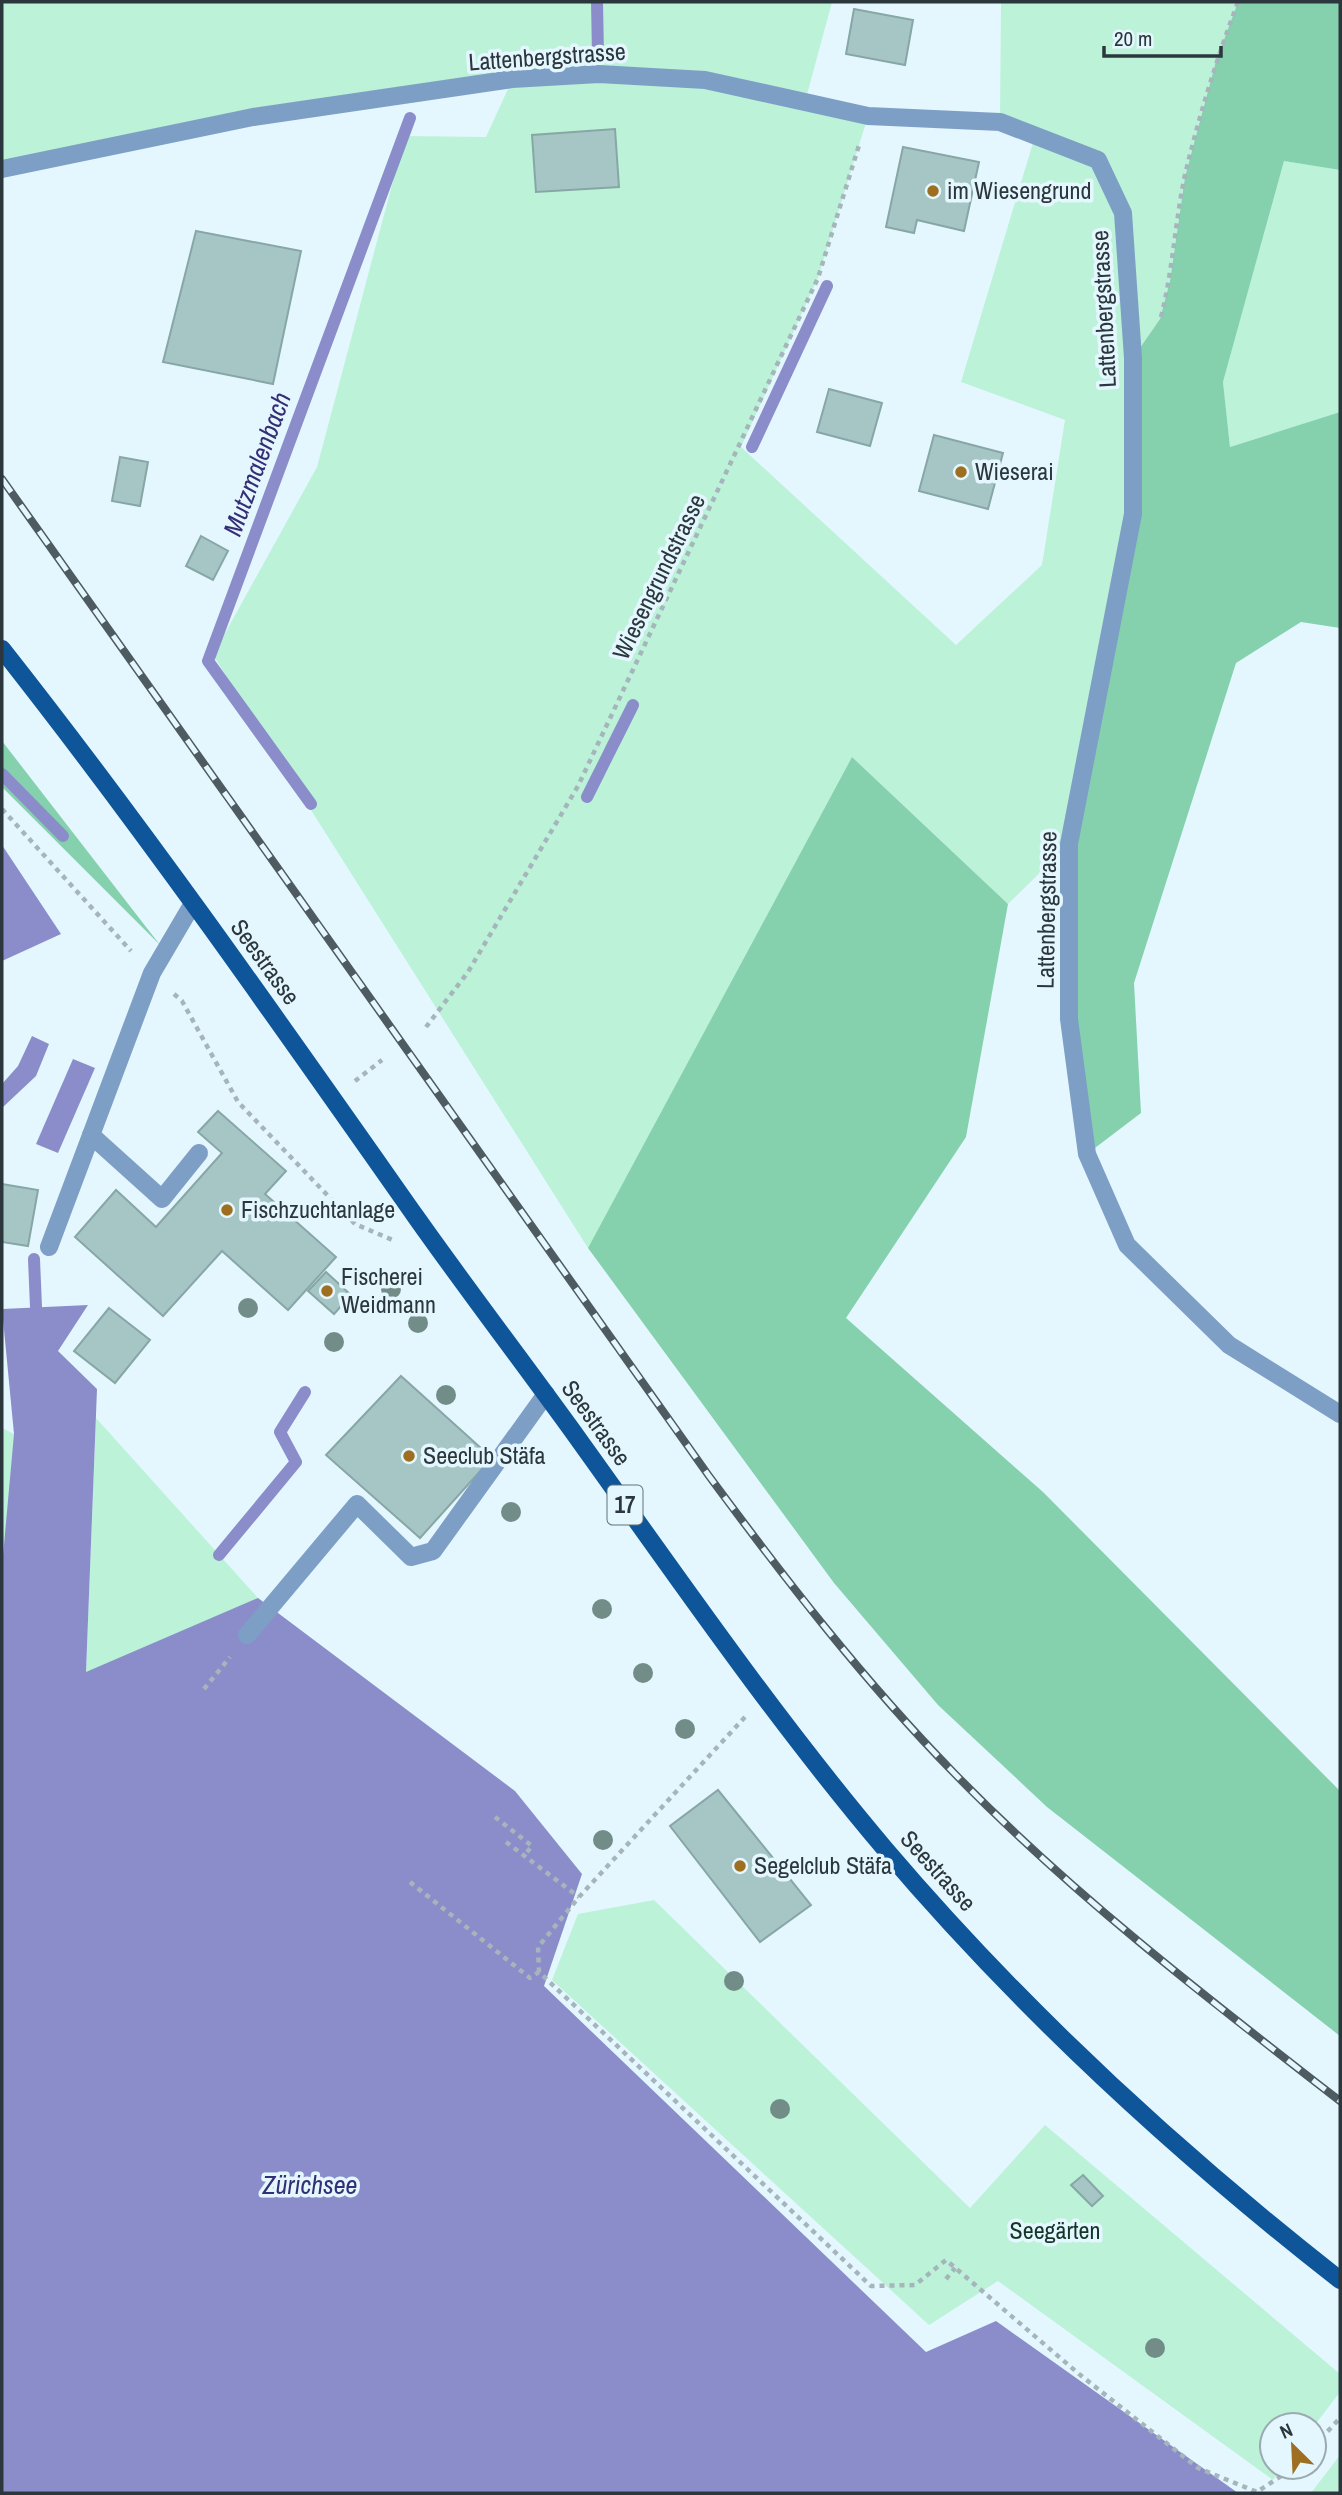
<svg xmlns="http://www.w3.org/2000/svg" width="1342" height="2495" font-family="'Archivo Narrow',sans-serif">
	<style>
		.green { fill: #bbf2d8 }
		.forest { fill: #85d1ae }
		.water { fill: #8b8dcb }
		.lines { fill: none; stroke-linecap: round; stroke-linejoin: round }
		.stream { stroke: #8b8dcb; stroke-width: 12 }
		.building { fill: #a5c6c4; stroke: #87a7a6; stroke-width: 2 }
		.path { stroke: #a5b5bb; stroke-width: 4.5; stroke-dasharray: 5 5; stroke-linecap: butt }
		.service { stroke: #7e9fc5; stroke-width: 18 }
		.minor { stroke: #7e9fc5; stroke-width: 18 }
		.primary { stroke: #0e5699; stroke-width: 18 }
		.rail-casing { stroke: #4e5b60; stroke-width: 8 }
		.rail { stroke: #e5f7fe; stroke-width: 5; stroke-dasharray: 16; stroke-linecap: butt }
		.tree { fill: #728d88 }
		.poi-dot { fill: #9e6f21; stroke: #e5f7fe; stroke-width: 2.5 }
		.labels { text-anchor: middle; stroke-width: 7; stroke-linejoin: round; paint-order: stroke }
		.shield { fill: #e5f7fe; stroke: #637176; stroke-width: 2 }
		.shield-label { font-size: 23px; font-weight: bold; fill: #2b373c }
		.street-label { font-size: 24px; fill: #2b373c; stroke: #e5f7fe }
		.poi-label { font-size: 24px; fill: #2b373c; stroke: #e5f7fe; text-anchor: start }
		.park-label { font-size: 24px; fill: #143628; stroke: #e5f7fe }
		.water-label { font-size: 26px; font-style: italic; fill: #342e77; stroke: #e5f7fe }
	</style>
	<rect width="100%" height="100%" fill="#e5f7fe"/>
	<g class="green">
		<path d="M 2,2 L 832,2 L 805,102 L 868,116 L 818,278 L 741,447 L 956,645 L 1042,565 L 1065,420 L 961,382 L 1035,136 L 1000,122 L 1001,2 L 1238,2 L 1216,61 L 1185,177 L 1170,281 L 1160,319 L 1133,358 L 1133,514 L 1069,844 L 1008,904 L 852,757 L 588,1248 L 213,655 L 317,467 L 405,136 L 486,137 L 512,80 L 2,169 Z"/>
		<path d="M 1284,161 L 1340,170 L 1340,412 L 1230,447 L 1223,382 Z"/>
		<path d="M 96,1418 L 258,1598 L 451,1744 L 86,1672 Z"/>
		<path d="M 2,1428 L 14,1434 L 24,1508 L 2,1577 Z"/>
		<path d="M 654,1900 L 970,2208 L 1045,2125 L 1340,2374 L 1340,2392 L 1314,2426 L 1272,2425 L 1272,2467 L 1282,2467 L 1273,2480 L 998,2281 L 929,2325 L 552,1980 L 578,1914 Z"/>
		<path d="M 1340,2455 L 1340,2493 L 1311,2493 Z"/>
	</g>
	<g class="forest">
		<path d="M 1238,2 L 1340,2 L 1340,170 L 1284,161 L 1223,382 L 1230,447 L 1340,412 L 1340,628 L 1301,622 L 1236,663 L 1134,983 L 1141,1113 L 1087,1154 L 1069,1019 L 1069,844 L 1133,514 L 1133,358 L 1160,319 L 1170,281 L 1185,177 L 1216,61 Z"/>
		<path d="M 2,741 L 160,945 L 2,787 Z"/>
		<path d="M 852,757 L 1008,904 L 966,1137 L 846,1318 L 1043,1492 L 1340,1791 L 1340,2036 L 1047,1807 L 938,1705 L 834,1583 L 588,1248 Z"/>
	</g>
	<g class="water">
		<path d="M 2,845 L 61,934 L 2,961 Z"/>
		<path d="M 32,1036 L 49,1044 L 36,1076 L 2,1108 L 2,1084 L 18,1066 Z"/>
		<path d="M 73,1059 L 95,1068 L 58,1153 L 36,1144 Z"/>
		<path d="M 88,1305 L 58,1351 L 97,1389 L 86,1672 L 258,1598 L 515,1791 L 582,1874 L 544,1986 L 926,2352 L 996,2321 L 1238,2493 L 2,2493 L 2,1567 L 14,1434 L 2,1309 Z"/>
	</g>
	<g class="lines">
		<g class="stream">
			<path d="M 597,2 L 598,56"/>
			<path d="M 752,447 L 827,286"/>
			<path d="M 2,774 L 63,836"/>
			<path d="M 587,797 L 633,705"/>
			<path d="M 311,804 L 208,661 L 410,118"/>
			<path d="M 34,1259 L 36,1307"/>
			<path d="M 219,1555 L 296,1462 L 280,1432 L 305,1392"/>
		</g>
	</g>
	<g class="building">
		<path d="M 854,9 L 913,20 L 905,65 L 846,54 Z"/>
		<path d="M 615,129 L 619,187 L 536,192 L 532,135 Z"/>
		<path d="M 903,147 L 979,162 L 964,231 L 917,220 L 914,233 L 886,227 Z"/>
		<path d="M 196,231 L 301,251 L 273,384 L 163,362 Z"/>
		<path d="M 829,389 L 882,403 L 870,446 L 817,432 Z"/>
		<path d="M 934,435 L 1003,453 L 988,509 L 919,491 Z"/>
		<path d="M 120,457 L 148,462 L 140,506 L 112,501 Z"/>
		<path d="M 201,536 L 228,551 L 213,580 L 186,566 Z"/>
		<path d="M 218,1111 L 286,1171 L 265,1194 L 336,1257 L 288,1310 L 222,1251 L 163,1316 L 75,1237 L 116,1190 L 156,1227 L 222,1153 L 198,1132 Z"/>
		<path d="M 2,1184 L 38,1190 L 28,1246 L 2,1242 Z"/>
		<path d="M 326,1272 L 351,1295 L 334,1314 L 308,1291 Z"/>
		<path d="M 109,1308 L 150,1340 L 115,1383 L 74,1351 Z"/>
		<path d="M 401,1376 L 492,1458 L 420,1538 L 326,1455 Z"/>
		<path d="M 718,1790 L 811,1905 L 760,1942 L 670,1826 Z"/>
		<path d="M 1083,2175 L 1103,2196 L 1092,2206 L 1071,2185 Z"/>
	</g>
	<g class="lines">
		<g class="path">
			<path d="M 1161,317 C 1173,270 1175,222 1185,175 C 1199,116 1217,58 1238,2"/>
			<path d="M 2,809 L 131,951"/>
			<path d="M 174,994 L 182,1001 L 238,1102 L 355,1224 L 395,1241"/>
			<path d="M 426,1027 L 468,972 L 578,786 L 818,278 L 860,142"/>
			<path d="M 355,1081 L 382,1060"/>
			<path d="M 204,1689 L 230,1657"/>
			<path d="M 745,1717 L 579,1897 L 538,1947 L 539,1972 L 871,2286 L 915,2285 L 946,2260 L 1079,2374 L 1198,2468 L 1257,2492 L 1295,2467"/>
			<path d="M 495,1817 L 532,1846 L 523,1857"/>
			<path d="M 506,1842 L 579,1897"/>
			<path d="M 410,1882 L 530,1978 L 539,1972"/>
			<path d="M 946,2279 L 955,2268"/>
			<path d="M 1314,2446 L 1340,2418"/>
		</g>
		<g class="service">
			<path d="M 91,1135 L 162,1199 L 199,1153"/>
			<path d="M 49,1247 L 152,973 L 192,905"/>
			<path d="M 247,1635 L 357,1504 L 411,1557 L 433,1551 L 546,1394"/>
		</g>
		<path class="minor" d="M 2,169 L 253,117 L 512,79 L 599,74 L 705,80 L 868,116 L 1000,122 L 1098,160 L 1123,213 L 1133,358 L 1133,514 L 1069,844 L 1069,1019 L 1087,1154 L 1127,1245 L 1229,1345 L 1340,1414"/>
		<path class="primary" d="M 2,649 C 147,833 281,1025 416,1217 C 469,1292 525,1365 579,1440 C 678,1578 775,1719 885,1849 C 1021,2009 1175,2151 1340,2280"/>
		<defs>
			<path id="rail" d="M 2,479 L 709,1476 C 785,1579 864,1681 954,1773 C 1072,1894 1207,1998 1340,2101"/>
		</defs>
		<use href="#rail" class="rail-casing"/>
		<use href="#rail" class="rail"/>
	</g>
	<g class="tree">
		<circle cx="391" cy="1289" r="10"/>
		<circle cx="248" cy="1308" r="10"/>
		<circle cx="418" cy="1323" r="10"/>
		<circle cx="334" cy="1342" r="10"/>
		<circle cx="446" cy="1395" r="10"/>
		<circle cx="511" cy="1512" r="10"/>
		<circle cx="602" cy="1609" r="10"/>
		<circle cx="643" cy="1673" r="10"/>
		<circle cx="685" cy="1729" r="10"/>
		<circle cx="603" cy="1840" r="10"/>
		<circle cx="734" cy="1981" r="10"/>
		<circle cx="780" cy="2109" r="10"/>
		<circle cx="1155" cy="2348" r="10"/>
	</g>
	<g class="poi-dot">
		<circle cx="933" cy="191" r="7"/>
		<circle cx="961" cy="472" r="7"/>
		<circle cx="227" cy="1210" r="7"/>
		<circle cx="327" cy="1291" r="7"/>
		<circle cx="409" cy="1456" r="7"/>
		<circle cx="740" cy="1866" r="7"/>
	</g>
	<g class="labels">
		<rect class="shield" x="607.5" y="1485.5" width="35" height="39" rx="5"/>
		<g class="shield-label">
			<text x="625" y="1513">17</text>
		</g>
		<g class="street-label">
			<text transform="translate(547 57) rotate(-4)" y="8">Lattenbergstrasse</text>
			<text transform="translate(1104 309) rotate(-93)" y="8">Lattenbergstrasse</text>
			<text transform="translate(659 577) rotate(-64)" y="8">Wiesengrundstrasse</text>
			<text transform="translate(1047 910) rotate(-89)" y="8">Lattenbergstrasse</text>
			<text transform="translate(265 962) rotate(54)" y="8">Seestrasse</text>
			<text transform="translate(596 1423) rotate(54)" y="8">Seestrasse</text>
			<text transform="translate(938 1871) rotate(48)" y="8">Seestrasse</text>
		</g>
		<g class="poi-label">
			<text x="947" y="199">im Wiesengrund</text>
			<text x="975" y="480">Wieserai</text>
			<text x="241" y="1218">Fischzuchtanlage</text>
			<text x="341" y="1285">Fischerei<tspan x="341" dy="28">Weidmann</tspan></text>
			<text x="423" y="1464">Seeclub Stäfa</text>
			<text x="754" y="1874">Segelclub Stäfa</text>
		</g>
		<g class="park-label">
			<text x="1055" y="2239">Seegärten</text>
		</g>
		<g class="water-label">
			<text transform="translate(257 464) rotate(-70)" y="9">Mutzmalenbach</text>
			<text x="310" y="2194">Zürichsee</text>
		</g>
	</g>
	<rect width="1342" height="2495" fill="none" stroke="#2b373c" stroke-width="7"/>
	<g transform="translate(1293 2446) rotate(336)"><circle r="33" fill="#e5f7fe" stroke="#9baab0" stroke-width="2"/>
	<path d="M0-5L12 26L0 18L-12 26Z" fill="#9e6f21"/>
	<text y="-10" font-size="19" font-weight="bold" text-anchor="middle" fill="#2b373c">N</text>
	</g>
	<path d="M1104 46v10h117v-10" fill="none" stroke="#2b373c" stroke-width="3.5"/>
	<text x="1114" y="46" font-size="21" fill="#2b373c" stroke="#e5f7fe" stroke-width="5" paint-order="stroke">20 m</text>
</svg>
